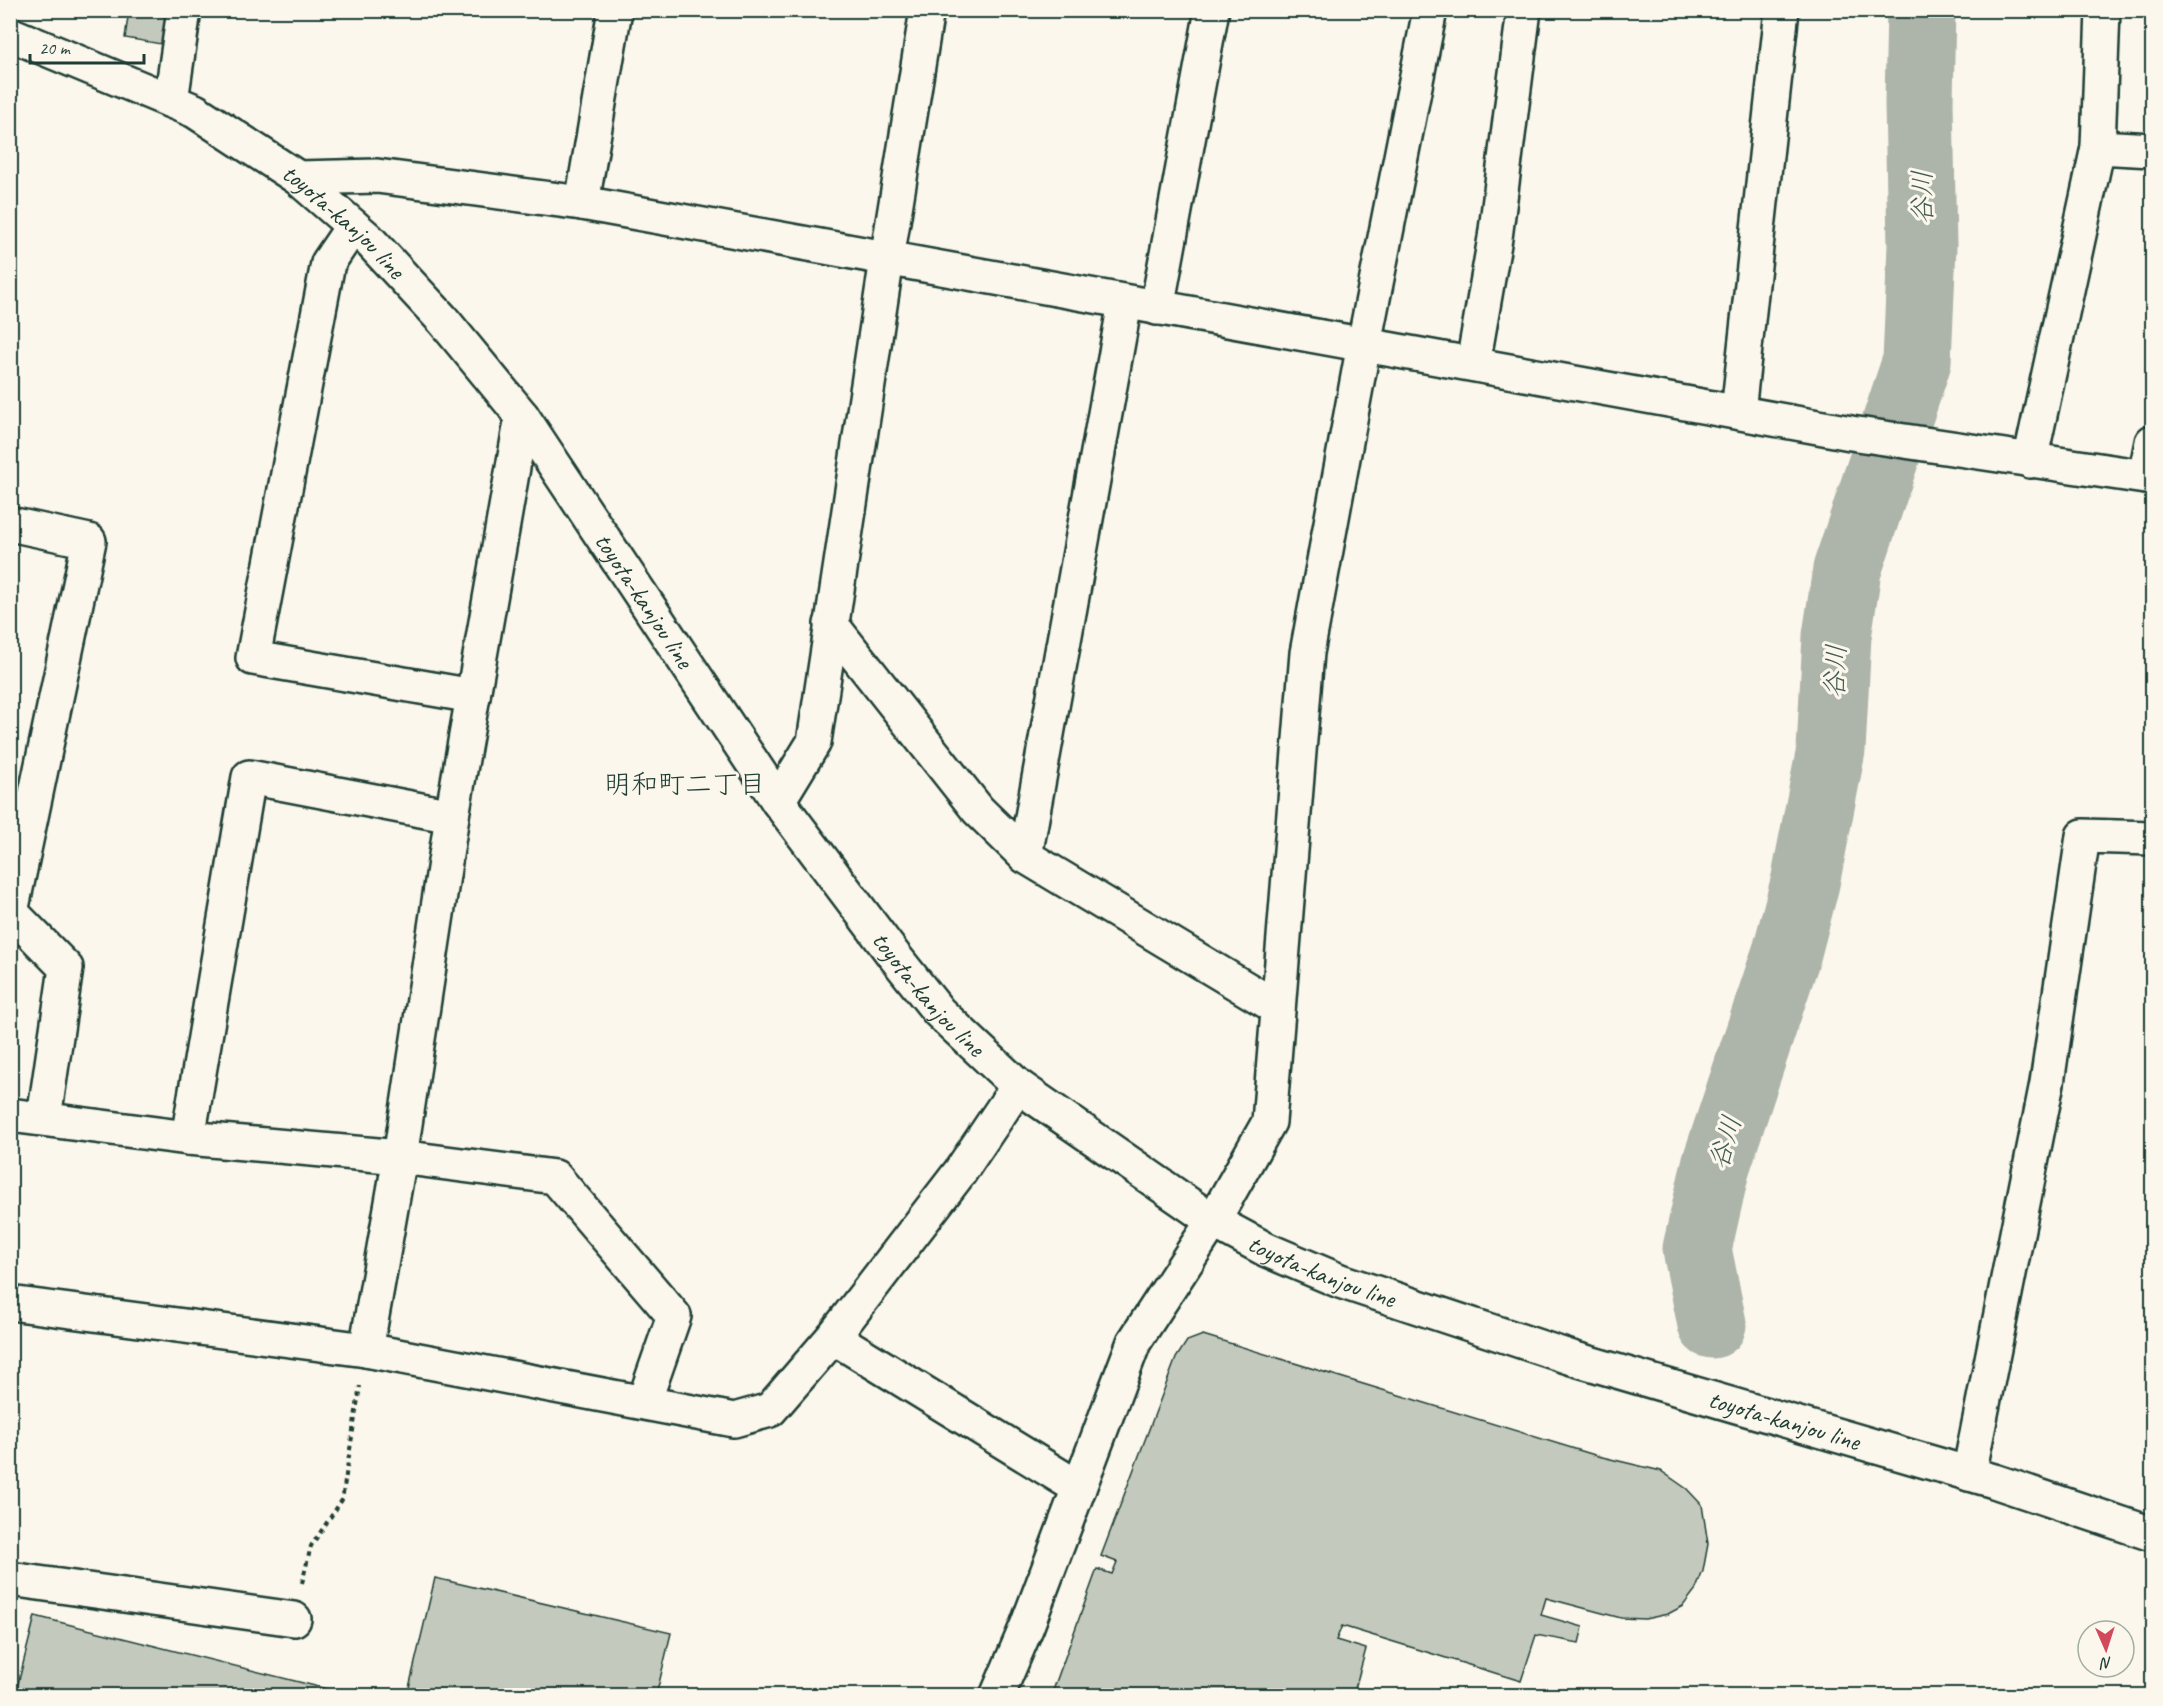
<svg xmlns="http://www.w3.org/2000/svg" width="2163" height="1706" font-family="Caveat,'Klee One',sans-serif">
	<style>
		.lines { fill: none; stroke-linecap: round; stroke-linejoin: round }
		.river { stroke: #adb4aa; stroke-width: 69 }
		.building { fill: #c4c9be; stroke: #1f3d34; stroke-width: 1.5 }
		.minor-casing { stroke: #1f3d34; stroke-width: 38 }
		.secondary-casing { stroke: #1f3d34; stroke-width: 38 }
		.path { stroke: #1f3d34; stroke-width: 4; stroke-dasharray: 4.5 4.5; stroke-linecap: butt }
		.minor { stroke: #fbf7ec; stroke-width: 33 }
		.secondary { stroke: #fbf7ec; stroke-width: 33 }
		.labels { text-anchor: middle; stroke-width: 6; stroke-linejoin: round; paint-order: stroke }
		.street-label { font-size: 26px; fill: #1f3d34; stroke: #fbf7ec }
		.water-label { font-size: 27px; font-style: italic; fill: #425b52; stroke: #fbf7ec }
		.neighbourhood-label { font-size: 27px; fill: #1f3d34; stroke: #fbf7ec }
	</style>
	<rect width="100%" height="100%" fill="#fbf7ec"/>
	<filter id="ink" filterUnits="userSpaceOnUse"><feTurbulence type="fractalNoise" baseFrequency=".0167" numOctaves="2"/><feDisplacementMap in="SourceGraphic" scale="12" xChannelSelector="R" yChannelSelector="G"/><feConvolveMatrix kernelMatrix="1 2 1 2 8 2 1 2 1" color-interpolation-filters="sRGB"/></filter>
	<g filter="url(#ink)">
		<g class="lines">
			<path class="river" d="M 1712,1324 L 1697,1249 L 1716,1165 L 1787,952 L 1805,883 L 1831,750 L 1837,636 L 1847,570 L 1917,361 L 1922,246 L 1919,102 L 1921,10"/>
		</g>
		<g class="building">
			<path d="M 129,10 L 172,10 L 167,45 L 125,38 Z"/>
			<path d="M 1203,1335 L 1598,1456 L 1661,1471 L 1687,1489 L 1702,1505 L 1708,1544 L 1703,1571 L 1696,1589 L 1683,1606 L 1668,1614 L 1645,1619 L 1621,1618 L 1546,1598 L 1541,1615 L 1583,1627 L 1579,1643 L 1536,1635 L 1521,1681 L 1342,1626 L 1336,1640 L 1366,1649 L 1353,1696 L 1051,1696 L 1097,1569 L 1112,1574 L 1117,1562 L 1101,1556 L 1176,1358 L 1187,1341 Z"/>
			<path d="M 435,1578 L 671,1633 L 656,1696 L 407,1696 Z"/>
			<path d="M 35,1616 L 351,1695 L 15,1696 Z"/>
			<path d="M 1641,1690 L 1664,1696 L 1640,1696 Z"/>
		</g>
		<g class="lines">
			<defs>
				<g id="minor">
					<path d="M 171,101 L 184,10"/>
					<path d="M 2098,147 L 2152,150"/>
					<path d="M 298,178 L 377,176 L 582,203 L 1851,433 L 2152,478"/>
					<path d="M 582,203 L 615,10"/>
					<path d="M 353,226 L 328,263 L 253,658 L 473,696"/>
					<path d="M 1157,308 L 1212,10"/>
					<path d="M 1473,364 L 1495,238 L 1524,10"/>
					<path d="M 1738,412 L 1782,10"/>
					<path d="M 2030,461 L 2098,147 L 2103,10"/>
					<path d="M 2145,476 L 2152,442"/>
					<path d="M 10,524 L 89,541 L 11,912 L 66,968 L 44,1118"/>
					<path d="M 831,624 L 978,810 L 1025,856 L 1125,303"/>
					<path d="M 778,801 L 814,742 L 887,259 L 927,10"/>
					<path d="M 1025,856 L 1278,1008"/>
					<path d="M 10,1115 L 188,1138 L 400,1157 L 555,1177 L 674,1316 L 644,1402"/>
					<path d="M 188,1138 L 249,777 L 452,816"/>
					<path d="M 10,1303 L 366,1350 L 734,1420 L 770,1410 L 833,1337 L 960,1172 L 1018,1086"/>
					<path d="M 833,1337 L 1079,1488"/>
					<path d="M 366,1350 L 400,1157 L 452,816 L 522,416"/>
					<path d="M 1969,1474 L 2047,1083 L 2083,836 L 2152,838"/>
					<path d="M 10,1579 L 294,1619"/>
					<path d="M 997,1696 L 1027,1626 L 1134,1342 L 1213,1221 L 1269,1122 L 1307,653 L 1364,344 L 1430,10"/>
				</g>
				<g id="secondary">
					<path id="s1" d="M 10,34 L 195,111 L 298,178 L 367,238 L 443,320 L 522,416 L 778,801 L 892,953 L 939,1012 L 1018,1086 L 1213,1221 L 1267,1250 L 1340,1281 L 1572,1358 L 1994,1481 L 2152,1534"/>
				</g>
			</defs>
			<use href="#minor" class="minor-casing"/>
			<use href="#secondary" class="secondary-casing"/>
			<path class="path" d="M 302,1583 L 311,1546 L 342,1500 L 360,1386"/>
			<use href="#minor" class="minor"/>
			<use href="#secondary" class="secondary"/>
		</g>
	</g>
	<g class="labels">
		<g class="street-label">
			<text dy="9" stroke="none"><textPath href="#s1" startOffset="386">toyota-kanjou line</textPath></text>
			<text dy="9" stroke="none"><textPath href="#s1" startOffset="872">toyota-kanjou line</textPath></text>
			<text dy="9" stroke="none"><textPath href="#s1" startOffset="1358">toyota-kanjou line</textPath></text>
			<text dy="9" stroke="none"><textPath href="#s1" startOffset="1844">toyota-kanjou line</textPath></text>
			<text dy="9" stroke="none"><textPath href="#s1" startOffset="2330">toyota-kanjou line</textPath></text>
		</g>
		<g class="water-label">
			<text transform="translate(1922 197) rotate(-90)" y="9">谷川</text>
			<text transform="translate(1835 671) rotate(-87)" y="9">谷川</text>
			<text transform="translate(1725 1142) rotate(-73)" y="9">谷川</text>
		</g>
		<g class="neighbourhood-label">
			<text x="685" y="793">明和町二丁目</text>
		</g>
	</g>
	<rect width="2163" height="1706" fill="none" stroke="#fbf7ec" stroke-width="36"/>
	<rect x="18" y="18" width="2127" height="1670" fill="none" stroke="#1f3d34" stroke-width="2" filter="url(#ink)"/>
	<g transform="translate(2106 1649) rotate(177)"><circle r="28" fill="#fbf7ec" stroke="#a3ada2" stroke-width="1.5"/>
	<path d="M0-4.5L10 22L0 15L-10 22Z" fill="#d1495b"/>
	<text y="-9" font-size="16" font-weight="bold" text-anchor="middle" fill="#1f3d34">N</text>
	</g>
	<path d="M30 54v9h114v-9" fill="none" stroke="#1f3d34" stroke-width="3"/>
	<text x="39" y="54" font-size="18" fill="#1f3d34" stroke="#fbf7ec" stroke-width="4.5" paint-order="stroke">20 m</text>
</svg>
